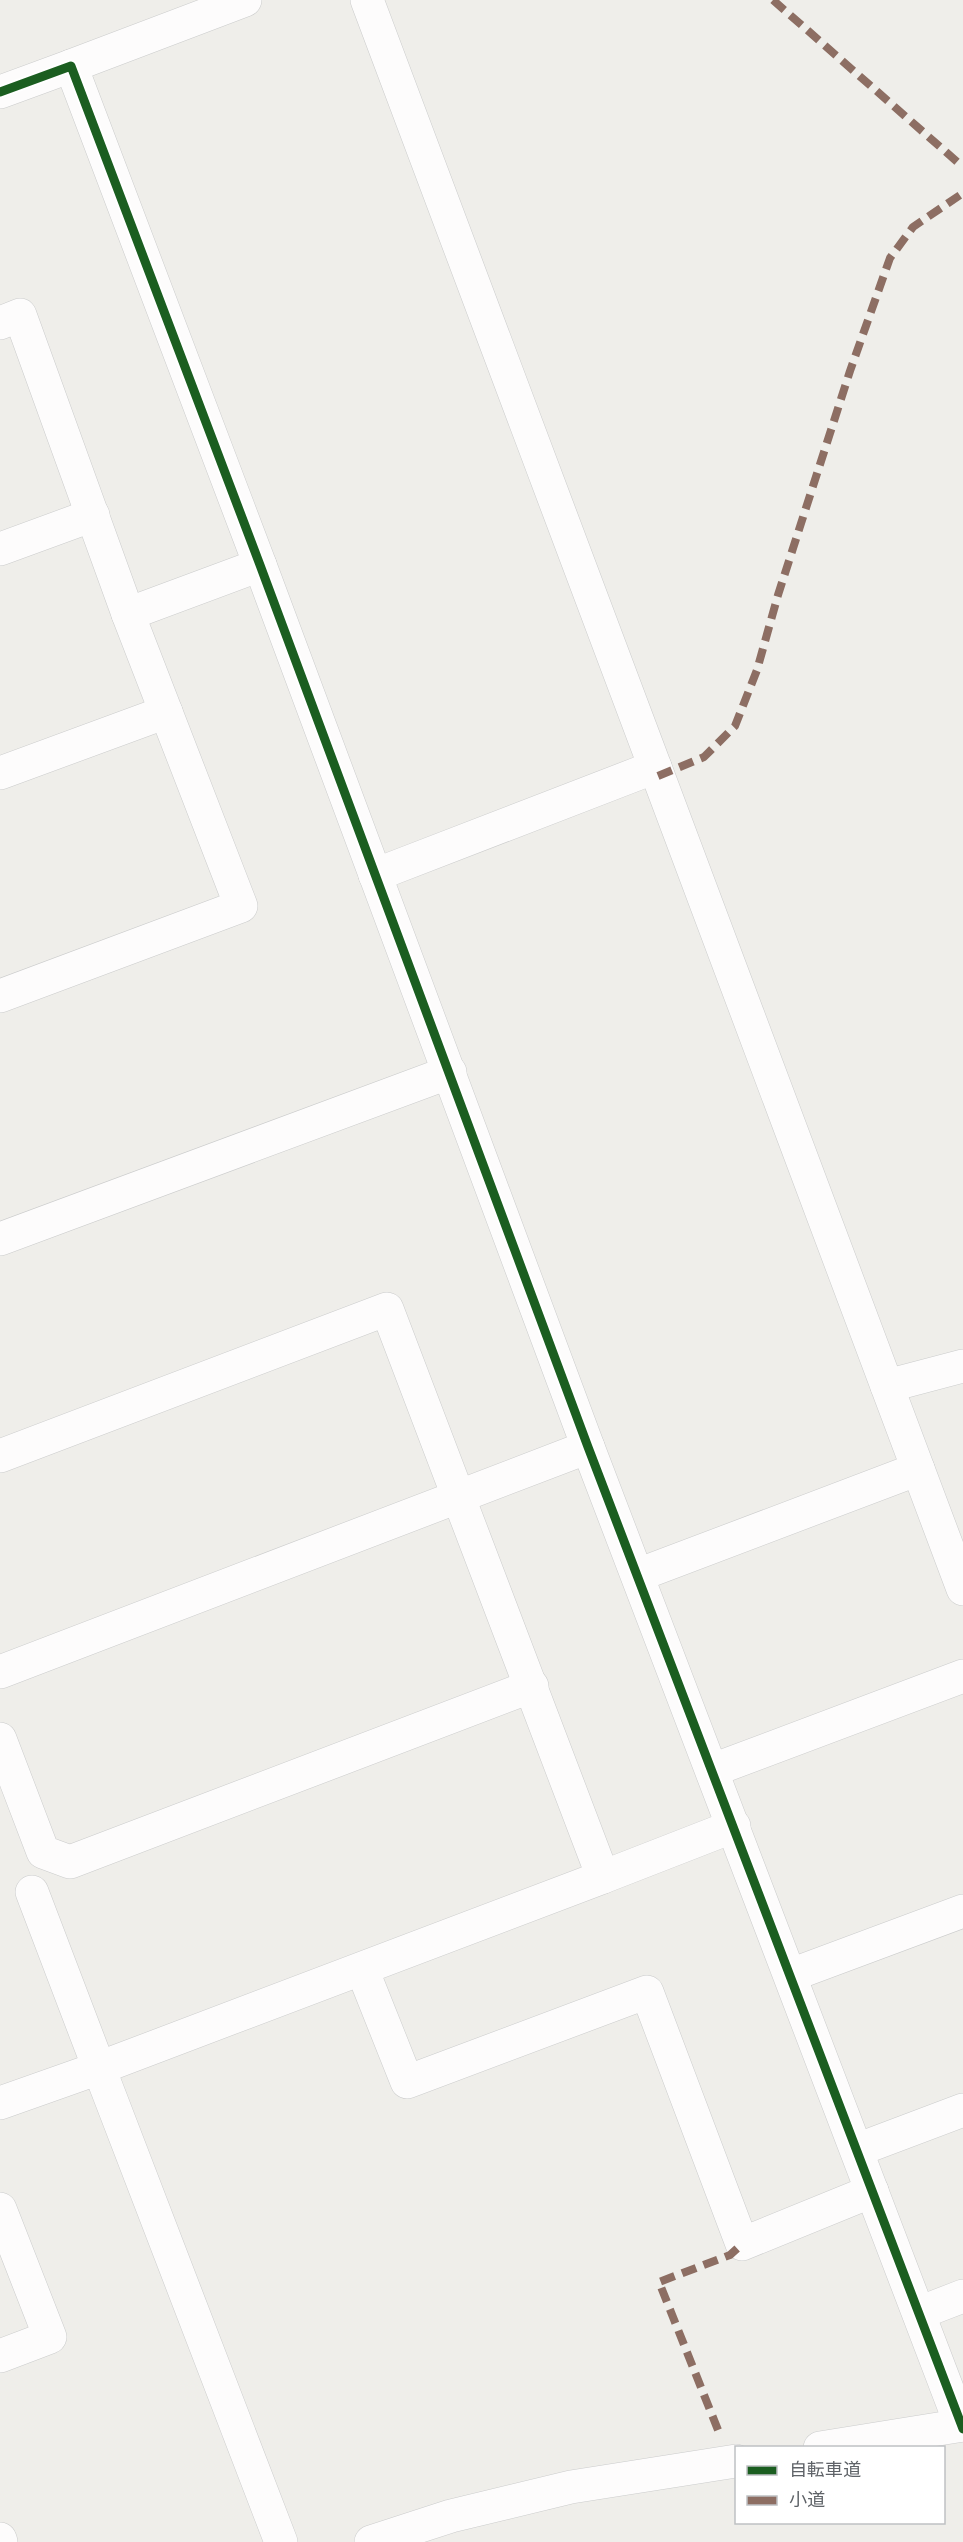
<svg xmlns="http://www.w3.org/2000/svg" width="963" height="2542" font-family="Signika,'Noto Sans JP',sans-serif">
	<style>
		.lines { fill: none; stroke-linecap: round; stroke-linejoin: round }
		.minor-casing { stroke: #cbcccc; stroke-width: 34 }
		.tertiary-casing { stroke: #cbcccc; stroke-width: 34 }
		.minor { stroke: #fdfcfc; stroke-width: 33 }
		.tertiary { stroke: #fdfcfc; stroke-width: 33 }
		.quiet { stroke: #8d6e63; stroke-width: 8; stroke-dasharray: 15 8; stroke-linecap: butt }
		.cycleway-casing { stroke: #fff; stroke-width: 13 }
		.cycleway { stroke: #1b5e20; stroke-width: 9 }
	</style>
	<rect width="100%" height="100%" fill="#efeeea"/>
	<g class="lines">
		<defs>
			<g id="minor">
				<path d="M 367,0 L 655,767"/>
				<path d="M 71,66 L 245,0"/>
				<path d="M 0,323 L 20,315 L 128,614 L 260,565"/>
				<path d="M 0,549 L 93,515"/>
				<path d="M 0,773 L 166,712"/>
				<path d="M 375,875 L 655,767 L 963,1589"/>
				<path d="M 0,996 L 241,906 L 128,614"/>
				<path d="M 887,1386 L 963,1366"/>
				<path d="M 0,1456 L 387,1309 L 603,1877 L 99,2068 L 32,1892"/>
				<path d="M 638,1575 L 918,1469"/>
				<path d="M 0,1672 L 588,1447"/>
				<path d="M 0,1739 L 43,1852 L 70,1862 L 532,1686"/>
				<path d="M 713,1770 L 963,1676"/>
				<path d="M 603,1877 L 734,1826"/>
				<path d="M 362,1969 L 407,2082 L 647,1992 L 742,2244 L 872,2191"/>
				<path d="M 791,1975 L 963,1911"/>
				<path d="M 0,2103 L 99,2068 L 281,2542"/>
				<path d="M 857,2150 L 963,2110"/>
				<path d="M 0,2209 L 50,2337 L 0,2356"/>
				<path d="M 919,2313 L 963,2296"/>
				<path d="M 0,2539 L 1,2542"/>
			</g>
			<g id="tertiary">
				<path d="M 0,92 L 71,66 L 260,565 L 588,1447 L 961,2425"/>
				<path d="M 0,1239 L 450,1072"/>
				<path d="M 820,2448 L 963,2425"/>
				<path d="M 371,2542 L 451,2516 L 571,2487 L 736,2461"/>
			</g>
		</defs>
		<use href="#minor" class="minor-casing"/>
		<use href="#tertiary" class="tertiary-casing"/>
		<use href="#minor" class="minor"/>
		<use href="#tertiary" class="tertiary"/>
		<g class="quiet">
			<path d="M 773,0 L 963,167"/>
			<path d="M 658,776 L 704,757 L 735,726 L 757,670 L 778,595 L 850,371 L 890,258 L 913,227 L 963,193"/>
			<path d="M 718,2430 L 659,2282 L 730,2255 L 742,2244"/>
		</g>
		<defs>
			<path id="cycleway" d="M 0,92 L 71,66 L 260,565 L 588,1447 L 963,2429"/>
		</defs>
		<use href="#cycleway" class="cycleway-casing"/>
		<use href="#cycleway" class="cycleway"/>
	</g>
	<rect x="735" y="2446" width="210" height="78" fill="#ffffff" stroke="#bfc1c3" stroke-width="1.5"/>
	<rect x="747" y="2466" width="30" height="9" fill="#1b5e20" stroke="#bfc1c3" stroke-width="1.5"/>
	<text x="789" y="2476" font-size="18" fill="#5f6368">自転車道</text>
	<rect x="747" y="2496" width="30" height="9" fill="#8d6e63" stroke="#bfc1c3" stroke-width="1.5"/>
	<text x="789" y="2506" font-size="18" fill="#5f6368">小道</text>
</svg>
